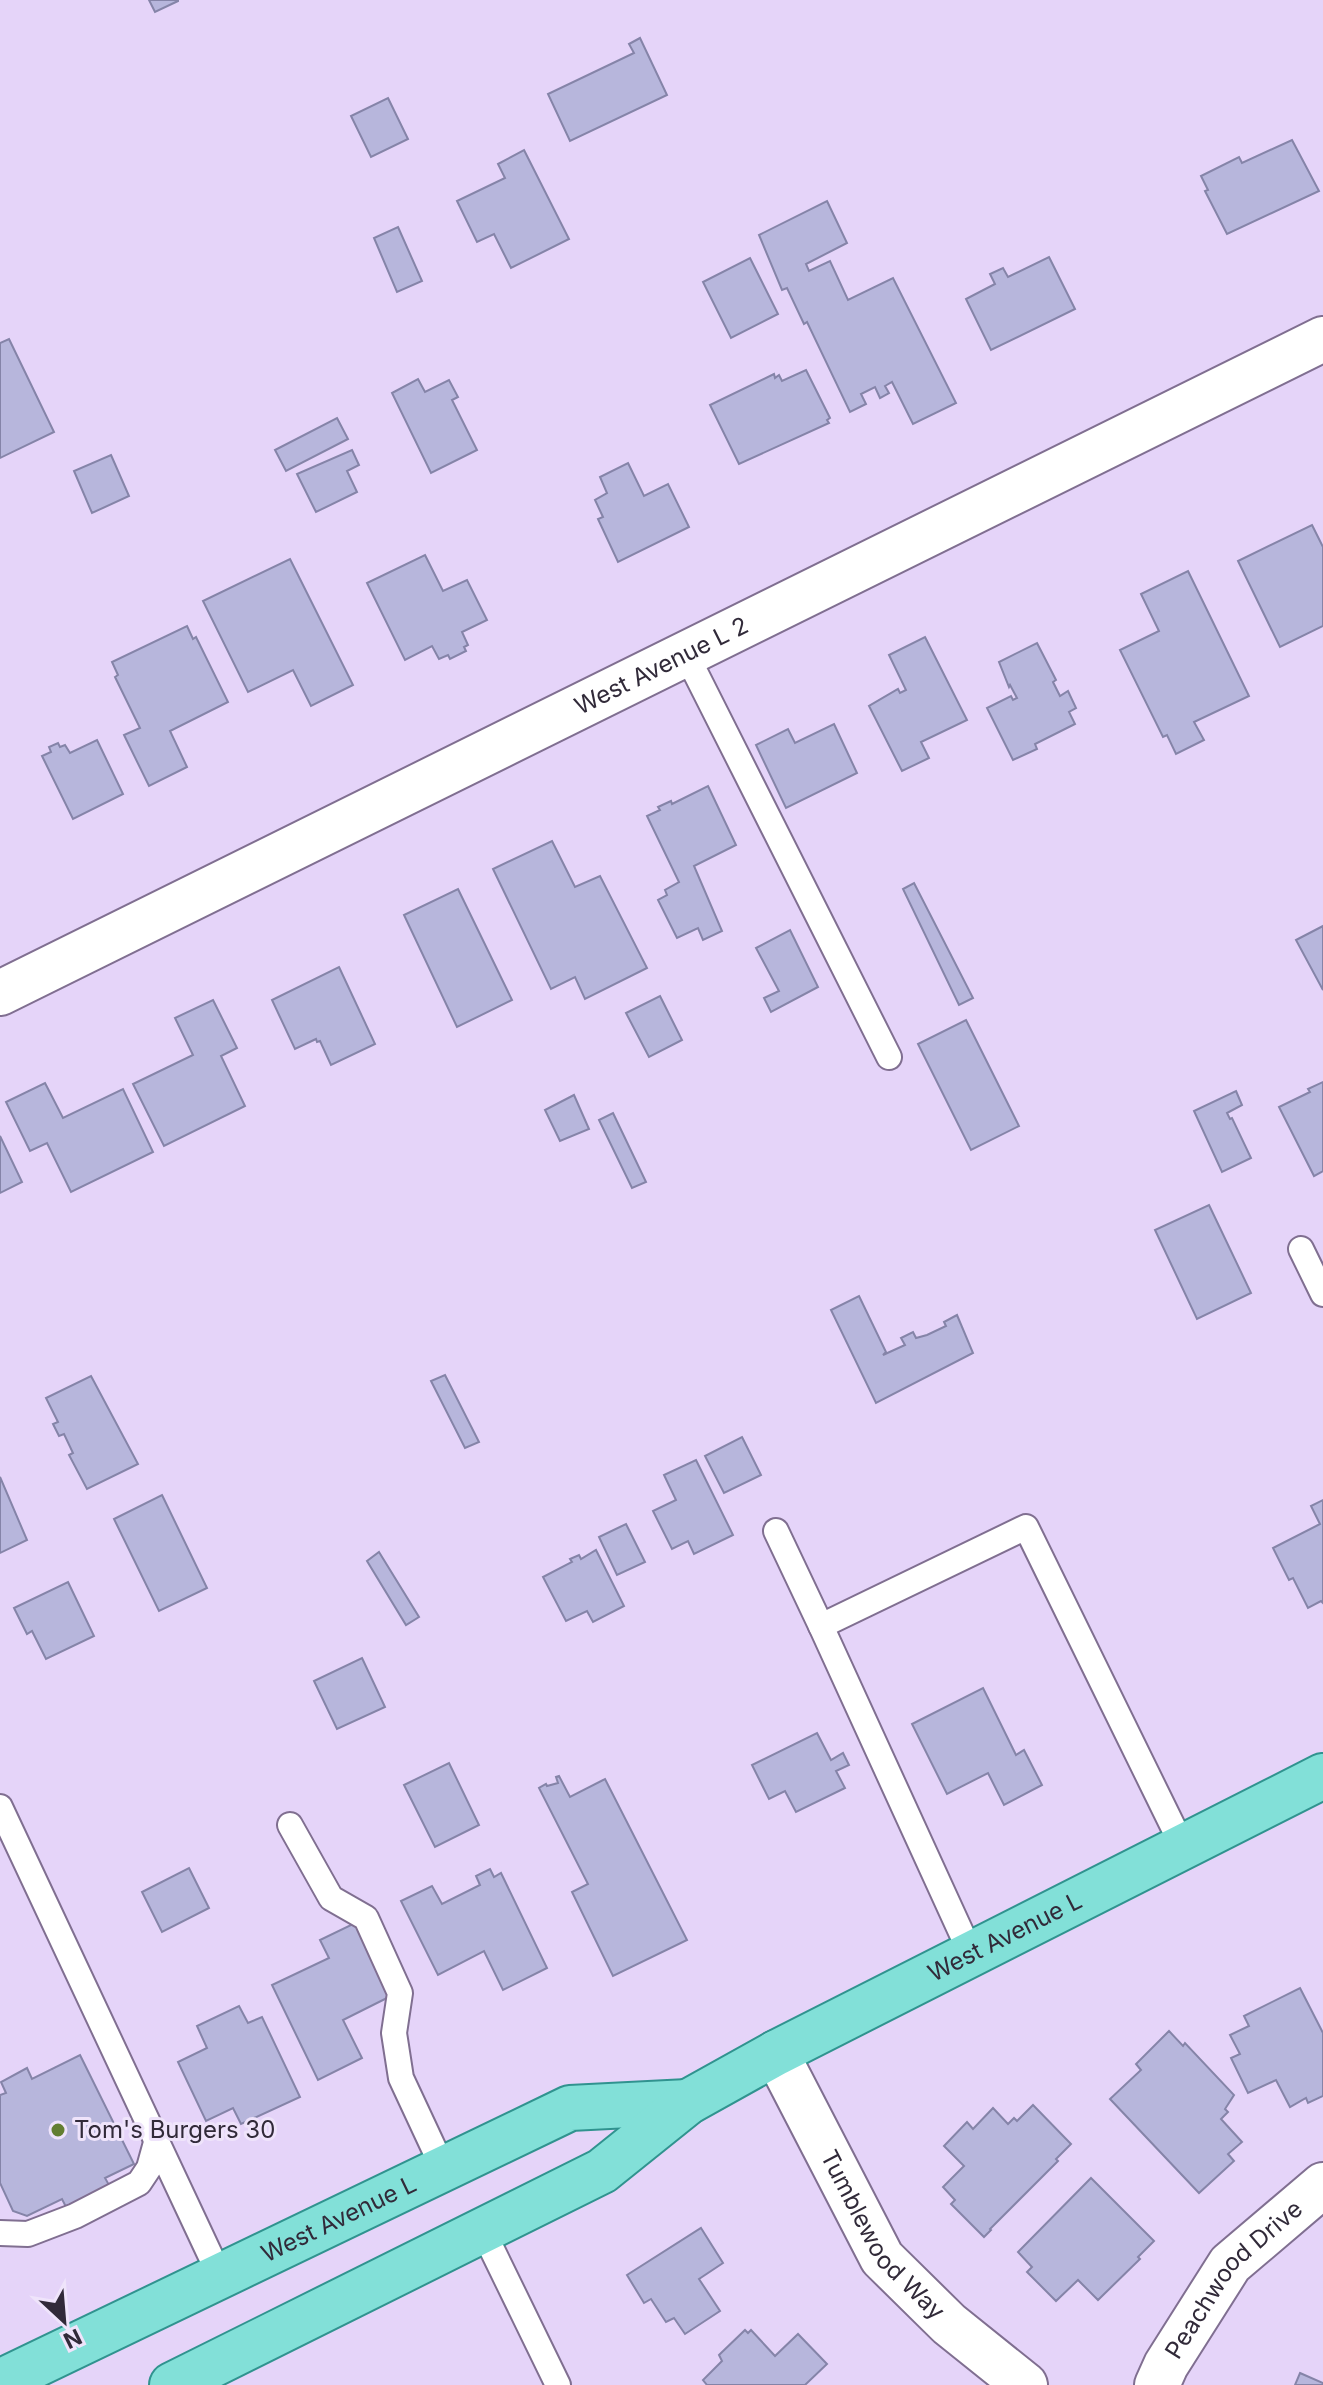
<svg xmlns="http://www.w3.org/2000/svg" width="1323" height="2385" font-family="Inter,sans-serif">
	<style>
		.building { fill: #b7b6dc; stroke: #8584a8; stroke-width: 2 }
		.lines { fill: none; stroke-linecap: round; stroke-linejoin: round }
		.service-casing { stroke: #806f91; stroke-width: 28 }
		.minor-casing { stroke: #806f91; stroke-width: 48 }
		.primary-casing { stroke: #30938f; stroke-width: 48 }
		.service { stroke: #fff; stroke-width: 24 }
		.minor { stroke: #fff; stroke-width: 44 }
		.primary { stroke: #82e0d8; stroke-width: 44 }
		.poi-dot { fill: #637e32; stroke: #efe4fb; stroke-width: 3 }
		.labels { text-anchor: middle; stroke-width: 6; stroke-linejoin: round; paint-order: stroke }
		.street-label { font-size: 24px; fill: #312a39; stroke: #efe4fb }
		.poi-label { font-size: 24px; fill: #312a39; stroke: #efe4fb; text-anchor: start }
	</style>
	<rect width="100%" height="100%" fill="#e5d4f9"/>
	<g class="building">
		<path d="M 149,0 L 178,0 L 178,1 L 155,12 Z"/>
		<path d="M 640,38 L 667,95 L 570,141 L 548,94 L 634,53 L 629,44 Z"/>
		<path d="M 388,98 L 408,139 L 371,157 L 351,116 Z"/>
		<path d="M 1292,140 L 1319,191 L 1227,234 L 1205,191 L 1208,190 L 1201,176 L 1239,157 L 1242,163 Z"/>
		<path d="M 524,150 L 569,239 L 511,268 L 494,234 L 477,242 L 457,201 L 505,178 L 498,164 Z"/>
		<path d="M 827,201 L 847,243 L 806,264 L 809,271 L 830,261 L 848,300 L 893,278 L 956,403 L 913,424 L 892,382 L 885,386 L 889,393 L 880,398 L 875,387 L 861,394 L 866,404 L 850,412 L 807,322 L 804,324 L 787,288 L 782,290 L 759,235 Z"/>
		<path d="M 398,227 L 422,281 L 397,292 L 374,238 Z"/>
		<path d="M 1049,257 L 1075,309 L 991,350 L 966,299 L 995,284 L 990,274 L 1003,268 L 1008,277 Z"/>
		<path d="M 750,258 L 778,314 L 731,338 L 703,282 Z"/>
		<path d="M 9,339 L 54,432 L 0,458 L 0,343 Z"/>
		<path d="M 806,370 L 830,418 L 827,420 L 829,423 L 739,464 L 710,405 L 774,374 L 775,378 L 779,375 L 782,381 Z"/>
		<path d="M 418,379 L 425,392 L 449,380 L 458,397 L 452,400 L 477,450 L 431,473 L 392,393 Z"/>
		<path d="M 337,418 L 348,439 L 286,471 L 275,450 Z"/>
		<path d="M 352,450 L 359,465 L 347,471 L 357,492 L 316,512 L 297,474 Z"/>
		<path d="M 111,455 L 129,496 L 92,513 L 74,471 Z"/>
		<path d="M 628,463 L 644,496 L 668,484 L 689,527 L 618,562 L 598,519 L 603,517 L 595,500 L 607,493 L 600,477 Z"/>
		<path d="M 1312,525 L 1323,547 L 1323,626 L 1280,647 L 1238,561 Z"/>
		<path d="M 425,555 L 443,591 L 467,580 L 487,620 L 462,632 L 468,645 L 464,647 L 466,651 L 450,659 L 448,655 L 439,659 L 432,646 L 405,660 L 367,583 Z"/>
		<path d="M 290,559 L 353,685 L 311,706 L 293,670 L 248,692 L 203,601 Z"/>
		<path d="M 1188,571 L 1249,696 L 1194,722 L 1204,740 L 1176,754 L 1167,735 L 1163,737 L 1120,650 L 1159,631 L 1141,594 Z"/>
		<path d="M 187,626 L 193,639 L 196,637 L 228,702 L 170,731 L 187,767 L 149,786 L 124,735 L 140,728 L 115,677 L 118,675 L 112,662 Z"/>
		<path d="M 925,637 L 967,720 L 921,742 L 929,758 L 902,771 L 869,706 L 898,689 L 900,693 L 906,690 L 889,655 Z"/>
		<path d="M 1037,643 L 1056,680 L 1053,682 L 1060,696 L 1068,691 L 1076,708 L 1069,712 L 1075,724 L 1035,744 L 1037,749 L 1013,760 L 987,708 L 1011,696 L 1013,700 L 1017,698 L 1010,685 L 1009,687 L 999,662 Z"/>
		<path d="M 834,724 L 857,773 L 786,808 L 756,745 L 788,729 L 795,743 Z"/>
		<path d="M 97,740 L 123,794 L 73,819 L 42,756 L 51,752 L 49,747 L 58,743 L 60,747 L 65,745 L 70,753 Z"/>
		<path d="M 708,786 L 736,845 L 694,866 L 722,931 L 703,940 L 698,928 L 677,938 L 658,900 L 667,895 L 665,890 L 679,882 L 647,816 L 660,810 L 658,807 L 671,801 L 672,804 Z"/>
		<path d="M 552,841 L 575,887 L 600,876 L 647,968 L 585,999 L 575,977 L 551,989 L 493,869 Z"/>
		<path d="M 914,883 L 973,998 L 959,1005 L 903,889 Z"/>
		<path d="M 458,889 L 512,1000 L 457,1027 L 404,915 Z"/>
		<path d="M 1323,926 L 1323,990 L 1296,940 Z"/>
		<path d="M 790,930 L 818,987 L 771,1012 L 764,998 L 779,991 L 756,948 Z"/>
		<path d="M 339,967 L 375,1044 L 331,1065 L 320,1041 L 317,1042 L 316,1039 L 295,1049 L 272,1000 Z"/>
		<path d="M 660,996 L 682,1040 L 649,1057 L 626,1013 Z"/>
		<path d="M 213,1000 L 237,1048 L 221,1056 L 245,1106 L 164,1146 L 133,1084 L 193,1055 L 175,1018 Z"/>
		<path d="M 966,1020 L 1019,1126 L 971,1150 L 918,1044 Z"/>
		<path d="M 1323,1082 L 1323,1171 L 1314,1176 L 1279,1107 L 1310,1092 L 1308,1089 Z"/>
		<path d="M 45,1083 L 63,1118 L 123,1089 L 153,1152 L 71,1192 L 47,1143 L 30,1151 L 6,1102 Z"/>
		<path d="M 1236,1091 L 1242,1105 L 1227,1113 L 1230,1119 L 1232,1118 L 1251,1158 L 1222,1172 L 1194,1111 Z"/>
		<path d="M 574,1095 L 589,1129 L 560,1141 L 545,1110 Z"/>
		<path d="M 613,1113 L 646,1182 L 632,1188 L 599,1120 Z"/>
		<path d="M 0,1136 L 22,1182 L 0,1193 Z"/>
		<path d="M 1209,1205 L 1251,1293 L 1197,1319 L 1155,1230 Z"/>
		<path d="M 859,1296 L 886,1352 L 883,1355 L 905,1345 L 901,1338 L 913,1332 L 916,1338 L 927,1335 L 946,1326 L 944,1322 L 957,1315 L 973,1353 L 876,1403 L 831,1310 Z"/>
		<path d="M 445,1375 L 479,1442 L 465,1448 L 431,1381 Z"/>
		<path d="M 91,1376 L 138,1464 L 87,1489 L 69,1455 L 73,1453 L 64,1434 L 59,1436 L 53,1424 L 58,1422 L 46,1398 Z"/>
		<path d="M 742,1437 L 761,1475 L 724,1493 L 705,1456 Z"/>
		<path d="M 696,1460 L 733,1535 L 694,1554 L 688,1541 L 672,1549 L 653,1511 L 676,1500 L 664,1475 Z"/>
		<path d="M 0,1477 L 27,1540 L 0,1553 Z"/>
		<path d="M 162,1495 L 207,1588 L 159,1611 L 114,1519 Z"/>
		<path d="M 1323,1500 L 1323,1603 L 1321,1601 L 1308,1608 L 1293,1578 L 1289,1580 L 1273,1548 L 1320,1524 L 1311,1506 Z"/>
		<path d="M 626,1524 L 645,1562 L 617,1575 L 599,1537 Z"/>
		<path d="M 596,1550 L 624,1606 L 593,1622 L 587,1611 L 566,1621 L 543,1577 L 572,1562 L 570,1559 L 579,1555 L 581,1559 Z"/>
		<path d="M 379,1552 L 419,1617 L 406,1625 L 367,1561 Z"/>
		<path d="M 68,1582 L 94,1636 L 46,1659 L 32,1631 L 27,1634 L 14,1608 Z"/>
		<path d="M 362,1658 L 385,1707 L 337,1729 L 314,1681 Z"/>
		<path d="M 983,1688 L 1016,1755 L 1024,1750 L 1042,1785 L 1004,1805 L 988,1773 L 947,1794 L 912,1724 Z"/>
		<path d="M 817,1733 L 831,1760 L 843,1753 L 849,1765 L 836,1771 L 845,1788 L 796,1812 L 785,1791 L 769,1799 L 752,1765 Z"/>
		<path d="M 449,1763 L 479,1825 L 435,1847 L 404,1785 Z"/>
		<path d="M 559,1776 L 570,1797 L 605,1779 L 687,1940 L 613,1976 L 572,1892 L 588,1884 L 539,1788 L 546,1784 L 547,1786 L 558,1783 L 556,1777 Z"/>
		<path d="M 189,1868 L 209,1908 L 162,1932 L 142,1892 Z"/>
		<path d="M 490,1869 L 494,1877 L 501,1873 L 547,1968 L 503,1990 L 484,1951 L 438,1975 L 401,1901 L 432,1886 L 442,1904 L 480,1885 L 476,1876 Z"/>
		<path d="M 355,1923 L 391,1996 L 343,2020 L 362,2058 L 318,2080 L 272,1985 L 329,1958 L 320,1940 Z"/>
		<path d="M 1300,1988 L 1323,2033 L 1323,2096 L 1308,2103 L 1306,2098 L 1290,2107 L 1276,2080 L 1248,2093 L 1231,2058 L 1240,2054 L 1230,2035 L 1249,2026 L 1244,2016 Z"/>
		<path d="M 239,2006 L 248,2023 L 262,2017 L 300,2097 L 241,2124 L 233,2108 L 206,2121 L 178,2062 L 207,2048 L 197,2026 Z"/>
		<path d="M 1169,2031 L 1183,2046 L 1185,2043 L 1234,2095 L 1225,2109 L 1228,2112 L 1221,2119 L 1242,2142 L 1228,2154 L 1234,2161 L 1199,2193 L 1110,2099 L 1141,2070 L 1136,2064 Z"/>
		<path d="M 80,2055 L 134,2164 L 105,2178 L 109,2185 L 66,2207 L 62,2199 L 27,2216 L 13,2211 L 0,2183 L 0,2095 L 6,2093 L 1,2082 L 27,2068 L 32,2079 Z"/>
		<path d="M 1033,2105 L 1071,2144 L 1056,2159 L 1058,2161 L 990,2229 L 991,2230 L 984,2237 L 951,2204 L 955,2200 L 943,2187 L 964,2166 L 944,2146 L 967,2122 L 973,2129 L 993,2108 L 1008,2124 L 1014,2118 L 1017,2121 Z"/>
		<path d="M 1091,2178 L 1154,2241 L 1138,2257 L 1140,2259 L 1098,2300 L 1078,2280 L 1056,2301 L 1027,2272 L 1032,2267 L 1018,2252 Z"/>
		<path d="M 701,2228 L 723,2263 L 699,2279 L 720,2311 L 685,2334 L 674,2318 L 666,2322 L 651,2299 L 644,2303 L 627,2275 Z"/>
		<path d="M 745,2330 L 748,2333 L 751,2330 L 775,2356 L 798,2334 L 827,2364 L 805,2385 L 707,2385 L 703,2380 L 722,2361 L 719,2355 Z"/>
		<path d="M 1300,2373 L 1323,2383 L 1323,2385 L 1295,2385 Z"/>
	</g>
	<g class="lines">
		<defs>
			<g id="service">
				<path d="M 686,654 L 889,1057"/>
				<path d="M 1301,1249 L 1323,1294"/>
				<path d="M 776,1531 L 821,1626"/>
				<path d="M 0,1807 L 220,2276"/>
				<path d="M 290,1825 L 331,1898 L 366,1918 L 400,1993 L 394,2033 L 401,2078 L 443,2168"/>
				<path d="M 971,1954 L 821,1626 L 1026,1527 L 1183,1847"/>
				<path d="M 482,2229 L 558,2385"/>
				<path d="M 0,2233 L 28,2234 L 75,2216 L 139,2183 L 149,2168 L 157,2139"/>
			</g>
			<g id="minor">
				<path id="s1" d="M 0,993 L 1323,339"/>
				<path id="s2" d="M 776,2053 L 882,2258 L 949,2324 L 1025,2385"/>
				<path id="s3" d="M 1157,2385 L 1166,2365 L 1230,2264 L 1323,2185"/>
			</g>
			<g id="primary">
				<path id="s4" d="M 0,2382 L 570,2108 L 688,2102"/>
				<path id="s5" d="M 172,2385 L 602,2171 L 688,2102 L 776,2053 L 1323,1776"/>
			</g>
		</defs>
		<use href="#service" class="service-casing"/>
		<use href="#minor" class="minor-casing"/>
		<use href="#primary" class="primary-casing"/>
		<use href="#service" class="service"/>
		<use href="#minor" class="minor"/>
		<use href="#primary" class="primary"/>
	</g>
	<circle class="poi-dot" cx="58" cy="2130" r="8"/>
	<g class="labels">
		<g class="street-label">
			<text dy="8" stroke="none"><textPath href="#s1" startOffset="738">West Avenue L 2</textPath></text>
			<text dy="8" stroke="none"><textPath href="#s5" startOffset="948">West Avenue L</textPath></text>
			<text dy="8" stroke="none"><textPath href="#s4" startOffset="376">West Avenue L</textPath></text>
			<text dy="8" stroke="none"><textPath href="#s2" startOffset="212">Tumblewood Way</textPath></text>
			<text dy="8" stroke="none"><textPath href="#s3" startOffset="132">Peachwood Drive</textPath></text>
		</g>
		<g class="poi-label">
			<text x="74" y="2138">Tom's Burgers 30</text>
		</g>
	</g>
	<g transform="translate(64 2321) rotate(154)" stroke="#efe4fb" stroke-width="6" paint-order="stroke">
	<path d="M0-6L14 30L0 20L-14 30Z" fill="#312a39"/>
	<text y="-12" font-size="22" font-weight="bold" text-anchor="middle" fill="#312a39">N</text>
	</g>
</svg>
